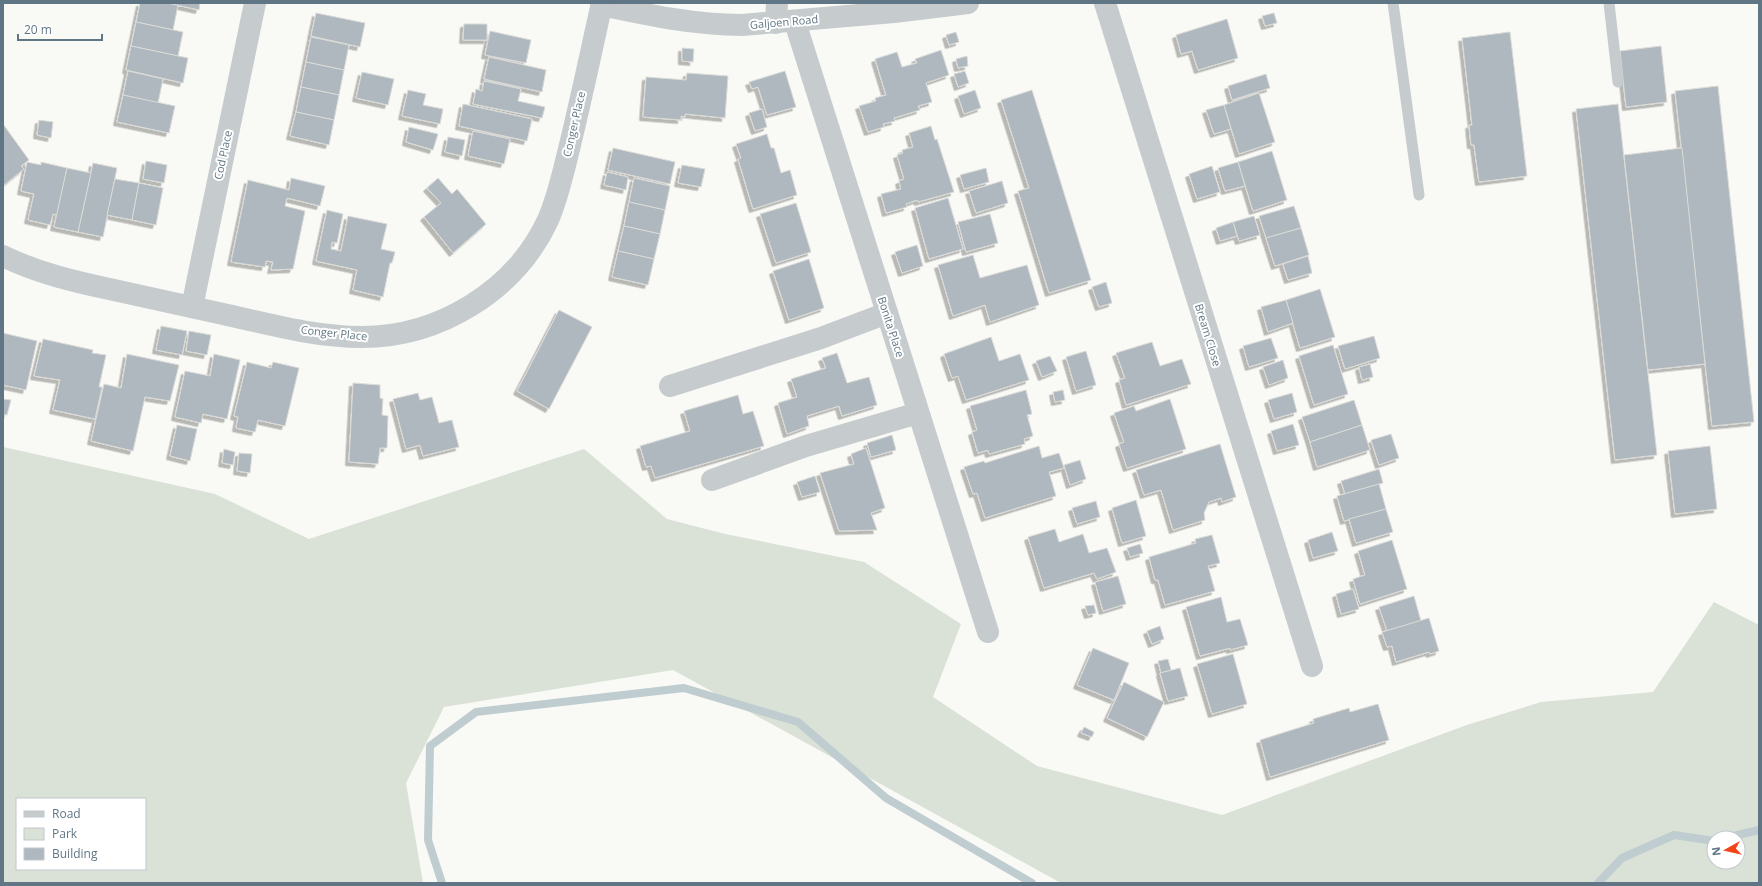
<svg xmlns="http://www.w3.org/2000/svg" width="1762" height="886" font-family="'Open Sans',sans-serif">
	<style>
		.green { fill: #dae1d6; fill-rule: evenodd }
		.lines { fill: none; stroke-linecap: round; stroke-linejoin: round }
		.stream { stroke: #bfccd0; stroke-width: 8 }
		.building { fill: #aeb8be; stroke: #dbdbd8; filter: url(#shadow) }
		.lane { stroke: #c6cbce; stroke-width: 11 }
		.street { stroke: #c6cbce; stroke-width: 22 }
		.labels { text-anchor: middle; stroke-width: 4; stroke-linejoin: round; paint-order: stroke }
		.street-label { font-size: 11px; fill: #607684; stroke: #fff }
	</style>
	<defs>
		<filter id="shadow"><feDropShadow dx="-3.5" dy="3.5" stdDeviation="0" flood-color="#0004"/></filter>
	</defs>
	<rect width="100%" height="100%" fill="#f9f9f6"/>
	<path class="green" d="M 3,447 L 215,494 L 309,539 L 584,449 L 667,519 L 725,534 L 864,562 L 961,624 L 933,697 L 1037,766 L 1222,815 L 1467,725 L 1541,702 L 1653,692 L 1714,602 L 1759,625 L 1759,883 L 1061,883 L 673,670 L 444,707 L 406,783 L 423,883 L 3,883 ZM 17,799 L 145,799 L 145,869 L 17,869 ZM 1714,838 L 1738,838 L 1738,862 L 1714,862 Z"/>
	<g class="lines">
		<g class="stream">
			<path d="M 1725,838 L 1759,830"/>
			<path d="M 442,883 L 428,840 L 430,746 L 476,712 L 684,688 L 798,722 L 886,798 L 1032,883"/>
			<path d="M 1598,883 L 1622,858 L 1674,835 L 1714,841"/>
		</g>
	</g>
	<g class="building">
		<path d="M 140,3 L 168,3 L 178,5 L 173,30 L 136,22 Z"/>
		<path d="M 168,3 L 200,3 L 199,10 Z"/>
		<path d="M 316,13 L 365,23 L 360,47 L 311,36 Z"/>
		<path d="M 1274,13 L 1277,23 L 1265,26 L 1262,16 Z"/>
		<path d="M 1227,19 L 1238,58 L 1198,70 L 1192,51 L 1181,54 L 1176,35 Z"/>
		<path d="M 136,22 L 183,32 L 178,56 L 131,46 Z"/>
		<path d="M 464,24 L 487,24 L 487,40 L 463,40 Z"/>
		<path d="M 490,31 L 531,40 L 526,63 L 485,55 Z"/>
		<path d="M 956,32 L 959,42 L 949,45 L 946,35 Z"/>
		<path d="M 1510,32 L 1527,176 L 1479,182 L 1474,145 L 1471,145 L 1469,125 L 1472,125 L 1462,38 Z"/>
		<path d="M 311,37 L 349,45 L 344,70 L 306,62 Z"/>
		<path d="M 131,46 L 188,58 L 183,83 L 126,70 Z"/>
		<path d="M 1661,46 L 1667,102 L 1626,107 L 1620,51 Z"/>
		<path d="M 682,48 L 694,49 L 693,62 L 682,61 Z"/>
		<path d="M 941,50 L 949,75 L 926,83 L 932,102 L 918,106 L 920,110 L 894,118 L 895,121 L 883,124 L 884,127 L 868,132 L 859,106 L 876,101 L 875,98 L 886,95 L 875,59 L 897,52 L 902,67 L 917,63 L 915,59 Z"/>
		<path d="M 967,56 L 968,66 L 958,68 L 956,59 Z"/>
		<path d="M 489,57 L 546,70 L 542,92 L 484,79 Z"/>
		<path d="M 306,62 L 344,70 L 339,95 L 301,87 Z"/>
		<path d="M 128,71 L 163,79 L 158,103 L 123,95 Z"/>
		<path d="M 785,71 L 796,107 L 767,115 L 758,87 L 752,89 L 749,82 Z"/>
		<path d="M 965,71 L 969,83 L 958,87 L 954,74 Z"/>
		<path d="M 362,72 L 394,79 L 388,105 L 356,98 Z"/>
		<path d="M 687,73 L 728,76 L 725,118 L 685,114 L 685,117 L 681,116 L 681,120 L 643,117 L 646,77 L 686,80 Z"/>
		<path d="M 1266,74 L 1270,88 L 1232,100 L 1228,86 Z"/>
		<path d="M 484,81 L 521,89 L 518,101 L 545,107 L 542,118 L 473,104 L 476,89 L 482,91 Z"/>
		<path d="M 1718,86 L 1754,422 L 1712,426 L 1675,91 Z"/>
		<path d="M 301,87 L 339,95 L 334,120 L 296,112 Z"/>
		<path d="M 408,90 L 426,94 L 423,105 L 443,109 L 440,124 L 402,116 Z"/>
		<path d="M 975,90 L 981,108 L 964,114 L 958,96 Z"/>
		<path d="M 1032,90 L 1091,280 L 1049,293 L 1018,191 L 1029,188 L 1001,100 Z"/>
		<path d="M 1259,93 L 1275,142 L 1239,154 L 1224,105 Z"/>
		<path d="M 123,95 L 175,106 L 169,133 L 117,122 Z"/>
		<path d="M 463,104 L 532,119 L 527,141 L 459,126 Z"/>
		<path d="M 1618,104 L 1657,455 L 1615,460 L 1576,109 Z"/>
		<path d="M 1224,105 L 1231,129 L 1214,134 L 1206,110 Z"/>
		<path d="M 762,109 L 767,127 L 755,131 L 749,113 Z"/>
		<path d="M 296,112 L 334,120 L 329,145 L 290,136 Z"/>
		<path d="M 39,120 L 53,122 L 51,138 L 37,135 Z"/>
		<path d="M 3,124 L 29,160 L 21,166 L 24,169 L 3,186 Z"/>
		<path d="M 931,126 L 935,140 L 937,139 L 954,192 L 918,202 L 917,200 L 906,204 L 907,207 L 886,213 L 881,194 L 901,189 L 899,181 L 904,179 L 897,155 L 903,153 L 902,150 L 913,147 L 909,133 Z"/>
		<path d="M 409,127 L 438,134 L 433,150 L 406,142 Z"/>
		<path d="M 473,131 L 510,139 L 504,164 L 468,156 Z"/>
		<path d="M 767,134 L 771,148 L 774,148 L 781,173 L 790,170 L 797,195 L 753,209 L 738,159 L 741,158 L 736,144 Z"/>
		<path d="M 448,137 L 465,140 L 462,156 L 445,152 Z"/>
		<path d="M 613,148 L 675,162 L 670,184 L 608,170 Z"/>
		<path d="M 1682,148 L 1705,364 L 1648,370 L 1624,155 Z"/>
		<path d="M 1272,151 L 1287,200 L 1253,211 L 1238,162 Z"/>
		<path d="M 146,161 L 167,165 L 164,183 L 143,179 Z"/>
		<path d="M 27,162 L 41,165 L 41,162 L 67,168 L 57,215 L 53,214 L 50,225 L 28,220 L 34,194 L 21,191 Z"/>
		<path d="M 1238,162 L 1245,186 L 1225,191 L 1218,168 Z"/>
		<path d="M 93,163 L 117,168 L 103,237 L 78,232 Z"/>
		<path d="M 682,165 L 705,169 L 701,187 L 678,183 Z"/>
		<path d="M 1212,166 L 1220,192 L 1197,199 L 1189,174 Z"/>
		<path d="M 67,168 L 91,173 L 78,232 L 54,227 Z"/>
		<path d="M 986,168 L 989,182 L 964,189 L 960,175 Z"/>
		<path d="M 607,172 L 628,177 L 626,190 L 604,185 Z"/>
		<path d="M 291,178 L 325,186 L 320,206 L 287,198 L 285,206 L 305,211 L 293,269 L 271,270 L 273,262 L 266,261 L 265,267 L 231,262 L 248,180 L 289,190 Z"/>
		<path d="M 438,178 L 452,194 L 457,189 L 486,224 L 453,253 L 424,217 L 441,203 L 427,188 Z"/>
		<path d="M 634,178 L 670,186 L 665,210 L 629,202 Z"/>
		<path d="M 115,179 L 139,183 L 132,220 L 107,215 Z"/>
		<path d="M 1002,181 L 1008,203 L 976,213 L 969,191 Z"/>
		<path d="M 139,183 L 163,188 L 156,225 L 132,220 Z"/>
		<path d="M 948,198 L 963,249 L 929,259 L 915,208 Z"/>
		<path d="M 629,202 L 665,210 L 660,234 L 624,226 Z"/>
		<path d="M 796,203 L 811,252 L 776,263 L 760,214 Z"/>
		<path d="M 1294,206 L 1301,228 L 1266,238 L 1259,216 Z"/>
		<path d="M 327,210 L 343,214 L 337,243 L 332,242 L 331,249 L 341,251 L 348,216 L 387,224 L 381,249 L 395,252 L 392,263 L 390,263 L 383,297 L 353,290 L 357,270 L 316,261 Z"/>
		<path d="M 990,214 L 998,243 L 966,252 L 958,222 Z"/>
		<path d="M 1254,216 L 1260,235 L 1239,241 L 1233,222 Z"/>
		<path d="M 1233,222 L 1237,236 L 1220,241 L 1216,228 Z"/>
		<path d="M 624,226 L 660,234 L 654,259 L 618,251 Z"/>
		<path d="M 1301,228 L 1309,255 L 1275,266 L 1266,238 Z"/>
		<path d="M 917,245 L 923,266 L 902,273 L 895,252 Z"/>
		<path d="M 618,251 L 654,259 L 648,285 L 612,277 Z"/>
		<path d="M 973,255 L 980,278 L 1027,265 L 1039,305 L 990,322 L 985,305 L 953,316 L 938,265 Z"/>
		<path d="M 1308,256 L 1312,273 L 1288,280 L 1283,264 Z"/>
		<path d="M 809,259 L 824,308 L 789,320 L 773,271 Z"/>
		<path d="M 1106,282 L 1112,303 L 1099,307 L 1092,287 Z"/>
		<path d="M 1320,289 L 1335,337 L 1300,348 L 1286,300 Z"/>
		<path d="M 1286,300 L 1293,323 L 1268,332 L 1261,307 Z"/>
		<path d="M 559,310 L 592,327 L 549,409 L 517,391 Z"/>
		<path d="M 161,326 L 187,331 L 182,355 L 156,350 Z"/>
		<path d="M 189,331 L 211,335 L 207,355 L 186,351 Z"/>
		<path d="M 3,333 L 37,341 L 26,390 L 3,385 Z"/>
		<path d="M 1374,336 L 1380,358 L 1345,369 L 1338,346 Z"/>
		<path d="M 991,337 L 999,361 L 1020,354 L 1029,380 L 966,400 L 958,376 L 952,378 L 944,354 Z"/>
		<path d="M 1271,338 L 1278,358 L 1249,367 L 1243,346 Z"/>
		<path d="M 43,339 L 93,350 L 92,353 L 106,355 L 99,387 L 102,387 L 95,419 L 53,410 L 60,380 L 34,376 Z"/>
		<path d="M 1152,342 L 1160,366 L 1182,359 L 1191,384 L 1126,405 L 1119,380 L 1125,378 L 1116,353 Z"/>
		<path d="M 1333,345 L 1348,394 L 1314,405 L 1299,356 Z"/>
		<path d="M 1086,351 L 1096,385 L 1076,391 L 1066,357 Z"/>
		<path d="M 837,353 L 847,383 L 869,377 L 877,405 L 842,416 L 839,406 L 807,416 L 809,426 L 787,434 L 778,403 L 797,397 L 791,379 L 826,368 L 822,358 Z"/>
		<path d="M 127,354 L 179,365 L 170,401 L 145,397 L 133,451 L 91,441 L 104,384 L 121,388 Z"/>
		<path d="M 214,354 L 240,360 L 227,419 L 203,414 L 201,423 L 175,417 L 185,371 L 210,376 Z"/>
		<path d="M 1050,356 L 1057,371 L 1042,377 L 1036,361 Z"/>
		<path d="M 1283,360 L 1288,378 L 1269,385 L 1263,367 Z"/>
		<path d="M 247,362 L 271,368 L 273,362 L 299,368 L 285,426 L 258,420 L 255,432 L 236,428 L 238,417 L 234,416 Z"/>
		<path d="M 1370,364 L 1373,377 L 1362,380 L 1359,367 Z"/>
		<path d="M 353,383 L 380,385 L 380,398 L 383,399 L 382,415 L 388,416 L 387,448 L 380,448 L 378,464 L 349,462 Z"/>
		<path d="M 1026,390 L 1032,414 L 1027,415 L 1033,436 L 1024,439 L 1025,444 L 989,454 L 988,450 L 978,453 L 972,432 L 977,430 L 970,406 Z"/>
		<path d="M 1063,390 L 1065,400 L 1055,402 L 1053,392 Z"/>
		<path d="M 418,393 L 420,400 L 432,397 L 439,423 L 452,420 L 459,447 L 423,456 L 420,445 L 406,449 L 393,399 Z"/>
		<path d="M 1292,393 L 1297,412 L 1274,419 L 1268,400 Z"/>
		<path d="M 738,395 L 743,414 L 753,411 L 764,446 L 655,478 L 651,466 L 646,467 L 640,446 L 690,431 L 684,411 Z"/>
		<path d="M 3,399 L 11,400 L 7,415 L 3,414 Z"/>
		<path d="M 1170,399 L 1186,449 L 1127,468 L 1119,444 L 1124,442 L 1114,413 L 1134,406 L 1136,411 Z"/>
		<path d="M 1354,400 L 1362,425 L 1310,442 L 1302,417 Z"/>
		<path d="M 1293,424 L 1299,445 L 1277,451 L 1271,431 Z"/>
		<path d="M 177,425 L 197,429 L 190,461 L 170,456 Z"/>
		<path d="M 1362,425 L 1370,450 L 1317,467 L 1310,442 Z"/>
		<path d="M 1391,434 L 1399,458 L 1379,465 L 1371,440 Z"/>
		<path d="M 892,435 L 896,450 L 871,457 L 867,443 Z"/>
		<path d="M 1220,444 L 1236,497 L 1222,502 L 1221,498 L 1209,502 L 1204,513 L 1205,520 L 1173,530 L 1161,490 L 1144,495 L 1136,470 Z"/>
		<path d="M 1039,446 L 1042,458 L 1059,453 L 1064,468 L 1049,472 L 1056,496 L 985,518 L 977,493 L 973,494 L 964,467 L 984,461 L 985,463 Z"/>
		<path d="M 1710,446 L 1717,509 L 1675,514 L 1668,451 Z"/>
		<path d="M 866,448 L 885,508 L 871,513 L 877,530 L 839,531 L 820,473 L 854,464 L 851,454 Z"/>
		<path d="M 224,449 L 235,452 L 233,465 L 222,463 Z"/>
		<path d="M 239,453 L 252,454 L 250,473 L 237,471 Z"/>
		<path d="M 1080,460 L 1086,479 L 1070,485 L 1064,465 Z"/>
		<path d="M 1379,469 L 1383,483 L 1345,494 L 1341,481 Z"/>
		<path d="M 815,476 L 820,492 L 802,497 L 797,482 Z"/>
		<path d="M 1379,484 L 1386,509 L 1344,521 L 1337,496 Z"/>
		<path d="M 1136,500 L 1146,536 L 1122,543 L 1112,508 Z"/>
		<path d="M 1096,501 L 1100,517 L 1077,524 L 1072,508 Z"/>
		<path d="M 1386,509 L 1393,532 L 1356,543 L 1349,519 Z"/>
		<path d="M 1055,529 L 1059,542 L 1083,534 L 1089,553 L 1107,548 L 1116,572 L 1097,579 L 1094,573 L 1044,588 L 1028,537 Z"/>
		<path d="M 1332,532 L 1338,551 L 1313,558 L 1308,540 Z"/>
		<path d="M 1212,535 L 1220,563 L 1208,566 L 1215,591 L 1165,605 L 1158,580 L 1155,580 L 1149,557 L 1196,543 L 1195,539 Z"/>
		<path d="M 1392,540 L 1407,589 L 1360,604 L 1353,579 L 1365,575 L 1358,551 Z"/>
		<path d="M 1140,544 L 1143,553 L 1130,557 L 1127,548 Z"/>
		<path d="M 1118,576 L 1126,604 L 1103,611 L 1095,582 Z"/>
		<path d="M 1353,589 L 1359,609 L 1341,614 L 1336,594 Z"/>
		<path d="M 1414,596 L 1421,621 L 1387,631 L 1379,607 Z"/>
		<path d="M 1221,597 L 1227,622 L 1240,619 L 1248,645 L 1230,650 L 1230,648 L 1200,656 L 1186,607 Z"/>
		<path d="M 1094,605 L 1096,613 L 1088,615 L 1085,606 Z"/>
		<path d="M 1429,618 L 1439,651 L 1430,654 L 1429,652 L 1396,662 L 1392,646 L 1387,647 L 1382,632 Z"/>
		<path d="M 1160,626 L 1164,639 L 1152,644 L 1147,631 Z"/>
		<path d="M 1093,648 L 1129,663 L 1114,700 L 1077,685 Z"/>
		<path d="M 1233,654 L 1247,704 L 1212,714 L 1197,664 Z"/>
		<path d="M 1168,659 L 1171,670 L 1161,673 L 1158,661 Z"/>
		<path d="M 1180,668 L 1188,696 L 1168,701 L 1160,673 Z"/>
		<path d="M 1124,682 L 1164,702 L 1147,737 L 1107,718 Z"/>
		<path d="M 1378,704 L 1389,740 L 1270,777 L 1260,740 L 1314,723 L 1313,719 L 1349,708 L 1350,712 Z"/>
		<path d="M 1084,727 L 1094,732 L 1092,737 L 1081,733 Z"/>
	</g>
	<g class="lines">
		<g class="lane">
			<path d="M 1393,3 L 1419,195"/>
			<path d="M 1609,3 L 1618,82"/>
		</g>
		<g class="street">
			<path d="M 1105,3 L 1312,666"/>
			<path d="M 601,5 C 648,15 694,25 742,25 L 894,12 L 968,3"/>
			<path d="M 795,22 L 988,632"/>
			<path d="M 776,23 L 777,3"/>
			<path d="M 3,256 C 37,273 76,282 114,290 C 150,298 187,306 223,314 C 268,324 315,337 362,337 C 439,337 515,291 548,220 C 558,197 563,173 569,149 C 581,100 591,52 602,3"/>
			<path d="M 192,307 L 255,3"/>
			<path d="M 670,386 L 821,338 L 887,313"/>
			<path d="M 712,480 L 806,446 L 918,413"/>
		</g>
	</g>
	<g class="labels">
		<g class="street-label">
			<text transform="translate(784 22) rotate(-5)" y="4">Galjoen Road</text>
			<text transform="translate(574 124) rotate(-77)" y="4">Conger Place</text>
			<text transform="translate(223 155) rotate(-78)" y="4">Cod Place</text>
			<text transform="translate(891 327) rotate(72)" y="4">Bonita Place</text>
			<text transform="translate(334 333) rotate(6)" y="4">Conger Place</text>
			<text transform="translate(1208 335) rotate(73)" y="4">Bream Close</text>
		</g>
	</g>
	<rect width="1762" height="886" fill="none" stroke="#607684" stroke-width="8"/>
	<rect x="16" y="798" width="130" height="72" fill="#ffffff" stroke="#bfc8ce"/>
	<rect x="24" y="811" width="20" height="6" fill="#c6cbce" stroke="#bfc8ce"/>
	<text x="52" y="818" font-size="12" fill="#607684">Road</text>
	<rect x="24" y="828" width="20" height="12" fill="#dae1d6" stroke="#bfc8ce"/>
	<text x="52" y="838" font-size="12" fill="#607684">Park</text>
	<rect x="24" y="848" width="20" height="12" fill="#aeb8be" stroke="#bfc8ce"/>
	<text x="52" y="858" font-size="12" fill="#607684">Building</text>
	<g transform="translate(1726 850) rotate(262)"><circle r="19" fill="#ffffff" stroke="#bfc8ce"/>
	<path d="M0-3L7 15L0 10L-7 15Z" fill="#f64419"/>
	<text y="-6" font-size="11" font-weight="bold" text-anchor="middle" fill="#607684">N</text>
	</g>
	<path d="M18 34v6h84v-6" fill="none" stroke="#607684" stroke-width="2"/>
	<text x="24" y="34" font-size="12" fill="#607684" stroke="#ffffff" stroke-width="3" paint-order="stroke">20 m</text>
</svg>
